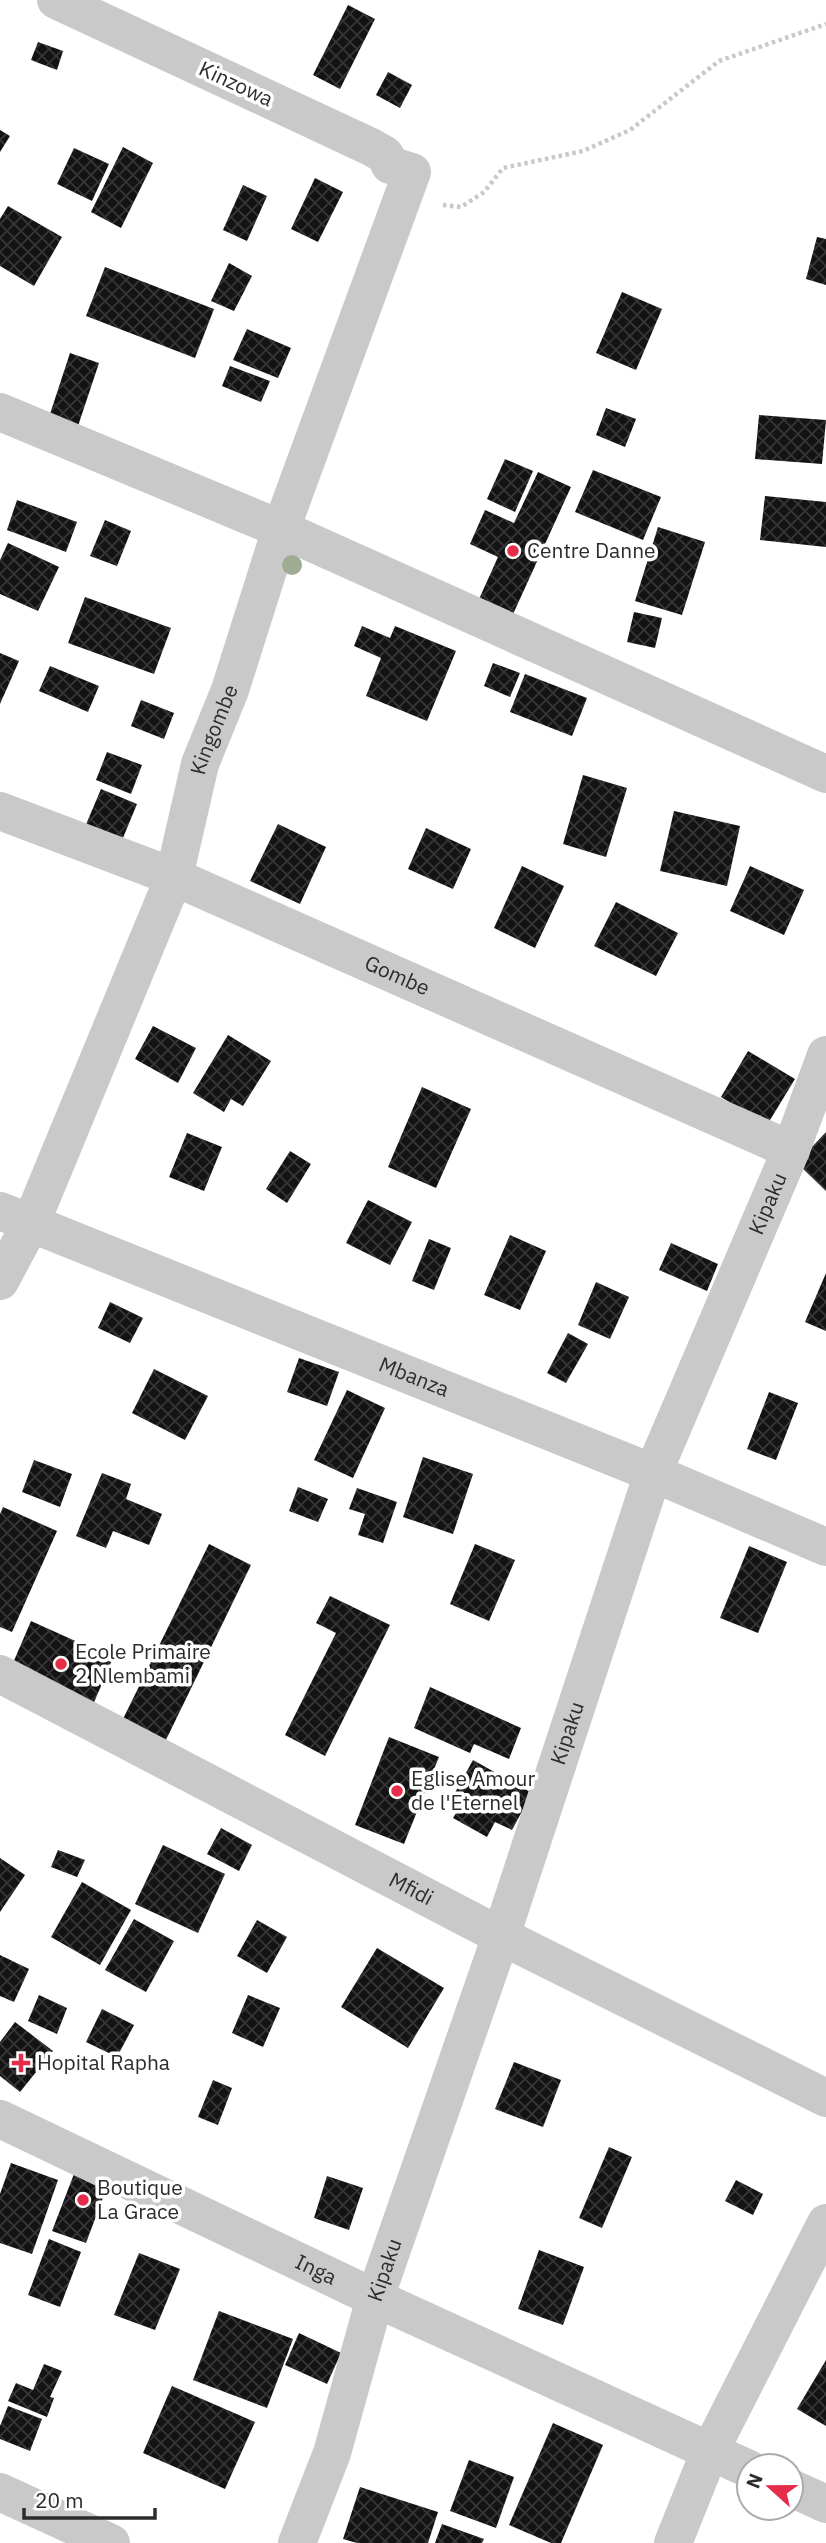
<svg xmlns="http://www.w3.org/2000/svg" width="826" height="2543" font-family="'IBM Plex Sans',sans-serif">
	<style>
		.building { fill: url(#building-cross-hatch) }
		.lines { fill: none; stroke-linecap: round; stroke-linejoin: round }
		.path { stroke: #c9c9c9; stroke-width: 4.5; stroke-dasharray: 3.5 3.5; stroke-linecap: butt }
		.minor { stroke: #c9c9c9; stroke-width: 38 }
		.tree { fill: #a0ab93 }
		.poi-dot { fill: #e52c48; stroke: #fff; stroke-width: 2.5 }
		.labels { text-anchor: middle; stroke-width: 7; stroke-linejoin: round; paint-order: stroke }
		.street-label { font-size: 21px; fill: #2c2c2c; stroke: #fff }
		.poi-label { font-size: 21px; fill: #2c2c2c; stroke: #fff; text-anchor: start }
	</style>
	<defs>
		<pattern id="building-cross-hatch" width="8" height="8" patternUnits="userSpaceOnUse" patternTransform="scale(1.75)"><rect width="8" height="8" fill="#131313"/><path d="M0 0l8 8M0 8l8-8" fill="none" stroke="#363636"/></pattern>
	</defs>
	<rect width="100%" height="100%" fill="#fff"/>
	<g class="building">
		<path d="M 348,5 L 375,19 L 340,89 L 313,75 Z"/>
		<path d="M 38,42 L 63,51 L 57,70 L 31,60 Z"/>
		<path d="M 388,72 L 412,85 L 400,108 L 376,95 Z"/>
		<path d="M 0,130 L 10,136 L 0,152 Z"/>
		<path d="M 123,147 L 153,163 L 121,228 L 91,212 Z"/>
		<path d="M 74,148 L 109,164 L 92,201 L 57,184 Z"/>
		<path d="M 315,178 L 343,192 L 318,242 L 291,229 Z"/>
		<path d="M 243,185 L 267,196 L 247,241 L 223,230 Z"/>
		<path d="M 8,206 L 62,237 L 34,286 L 0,266 L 0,219 Z"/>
		<path d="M 817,237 L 826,239 L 826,285 L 806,279 Z"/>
		<path d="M 229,263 L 252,276 L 234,311 L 211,301 Z"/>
		<path d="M 105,267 L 214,309 L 195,358 L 86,316 Z"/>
		<path d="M 622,292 L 662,309 L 636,370 L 596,353 Z"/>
		<path d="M 247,329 L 291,348 L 278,378 L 233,360 Z"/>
		<path d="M 70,353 L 99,363 L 78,426 L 49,417 Z"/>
		<path d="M 230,366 L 270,381 L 261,402 L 222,386 Z"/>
		<path d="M 606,408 L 636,419 L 625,447 L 596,435 Z"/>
		<path d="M 759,415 L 826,420 L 822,464 L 755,459 Z"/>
		<path d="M 505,459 L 533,471 L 515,512 L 487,499 Z"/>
		<path d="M 593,470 L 661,497 L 643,540 L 575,512 Z"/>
		<path d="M 538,472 L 571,487 L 509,623 L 475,608 L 498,557 L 470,544 L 485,510 L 514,523 Z"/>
		<path d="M 765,496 L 826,502 L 826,547 L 760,540 Z"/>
		<path d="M 17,500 L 77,522 L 66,552 L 7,530 Z"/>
		<path d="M 105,520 L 131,531 L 117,566 L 90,556 Z"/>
		<path d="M 658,527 L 705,542 L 682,615 L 635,601 Z"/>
		<path d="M 8,543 L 59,567 L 38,611 L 0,594 L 0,560 Z"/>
		<path d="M 85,597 L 171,628 L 154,674 L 68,643 Z"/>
		<path d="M 634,612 L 662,618 L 655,648 L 627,642 Z"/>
		<path d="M 362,626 L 390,638 L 395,626 L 456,651 L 427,721 L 366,696 L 381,658 L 354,646 Z"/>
		<path d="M 0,653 L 19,661 L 0,704 Z"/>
		<path d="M 493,663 L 520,673 L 510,697 L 484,686 Z"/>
		<path d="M 50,666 L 99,686 L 88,712 L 39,691 Z"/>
		<path d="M 525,674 L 587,698 L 572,736 L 510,712 Z"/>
		<path d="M 141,700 L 174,713 L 164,739 L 131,726 Z"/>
		<path d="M 107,752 L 142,765 L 131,794 L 96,780 Z"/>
		<path d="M 583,775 L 627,788 L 606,857 L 563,844 Z"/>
		<path d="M 101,789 L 137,804 L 118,850 L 82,834 Z"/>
		<path d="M 674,811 L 740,826 L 727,886 L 660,871 Z"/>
		<path d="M 278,824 L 326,847 L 300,904 L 250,881 Z"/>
		<path d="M 426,828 L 471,849 L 453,889 L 408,869 Z"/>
		<path d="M 522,866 L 564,886 L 535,948 L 494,928 Z"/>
		<path d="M 750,866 L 804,890 L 784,935 L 730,911 Z"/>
		<path d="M 616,902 L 678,933 L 656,976 L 594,946 Z"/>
		<path d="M 153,1026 L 196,1048 L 178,1083 L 135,1059 Z"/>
		<path d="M 228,1035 L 271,1061 L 243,1106 L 231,1099 L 224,1112 L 193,1093 Z"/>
		<path d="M 748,1051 L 795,1079 L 767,1125 L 721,1097 Z"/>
		<path d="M 422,1087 L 471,1109 L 436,1188 L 388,1167 Z"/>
		<path d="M 826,1132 L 826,1191 L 797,1163 Z"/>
		<path d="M 187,1133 L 222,1147 L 204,1191 L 169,1177 Z"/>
		<path d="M 290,1151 L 311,1164 L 287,1203 L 266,1189 Z"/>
		<path d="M 368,1200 L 412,1222 L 390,1265 L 346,1243 Z"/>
		<path d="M 510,1235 L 546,1251 L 520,1310 L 484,1295 Z"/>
		<path d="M 429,1239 L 451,1248 L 434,1290 L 412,1281 Z"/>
		<path d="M 671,1243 L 718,1264 L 707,1291 L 659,1270 Z"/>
		<path d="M 826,1273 L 826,1331 L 805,1322 Z"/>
		<path d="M 596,1282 L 629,1297 L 610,1339 L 578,1325 Z"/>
		<path d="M 110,1302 L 143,1318 L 130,1343 L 98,1328 Z"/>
		<path d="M 568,1333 L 588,1344 L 566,1383 L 547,1373 Z"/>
		<path d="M 299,1358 L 339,1372 L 327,1406 L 287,1392 Z"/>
		<path d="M 154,1369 L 208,1396 L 185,1440 L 132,1413 Z"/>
		<path d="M 347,1390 L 385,1408 L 353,1478 L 314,1460 Z"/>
		<path d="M 769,1392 L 798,1403 L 776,1460 L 747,1449 Z"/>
		<path d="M 423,1457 L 473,1474 L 453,1534 L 403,1517 Z"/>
		<path d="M 34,1460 L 72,1474 L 60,1507 L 22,1492 Z"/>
		<path d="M 102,1473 L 131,1484 L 126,1499 L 162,1514 L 149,1545 L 113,1531 L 106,1548 L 76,1536 Z"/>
		<path d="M 298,1487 L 328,1499 L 318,1522 L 289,1511 Z"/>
		<path d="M 357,1488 L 397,1502 L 383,1543 L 358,1535 L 365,1514 L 349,1509 Z"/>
		<path d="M 3,1507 L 57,1531 L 12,1632 L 0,1627 L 0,1514 Z"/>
		<path d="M 209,1544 L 251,1565 L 164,1744 L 121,1723 Z"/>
		<path d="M 475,1544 L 515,1560 L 489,1621 L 450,1604 Z"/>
		<path d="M 749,1546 L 787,1562 L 758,1633 L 720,1618 Z"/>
		<path d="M 330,1596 L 390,1625 L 325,1756 L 285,1735 L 336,1633 L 316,1623 Z"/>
		<path d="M 31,1621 L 113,1658 L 92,1707 L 10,1670 Z"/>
		<path d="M 430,1687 L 521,1728 L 509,1759 L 474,1744 L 470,1753 L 414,1728 Z"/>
		<path d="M 389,1737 L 439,1757 L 404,1844 L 355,1825 Z"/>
		<path d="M 473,1760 L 532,1793 L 512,1830 L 495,1822 L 487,1837 L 453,1818 L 460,1806 L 451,1800 Z"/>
		<path d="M 221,1828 L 252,1845 L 239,1871 L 207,1854 Z"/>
		<path d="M 163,1845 L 225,1874 L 198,1933 L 135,1904 Z"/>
		<path d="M 58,1850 L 85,1860 L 77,1877 L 51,1867 Z"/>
		<path d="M 0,1858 L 25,1875 L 0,1912 Z"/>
		<path d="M 82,1882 L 131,1910 L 100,1965 L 51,1937 Z"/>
		<path d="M 134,1919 L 174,1941 L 146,1992 L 105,1970 Z"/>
		<path d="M 257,1920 L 287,1937 L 267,1973 L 237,1956 Z"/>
		<path d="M 377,1948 L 444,1988 L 408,2048 L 341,2007 Z"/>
		<path d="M 0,1955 L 29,1969 L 14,2002 L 0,1996 Z"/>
		<path d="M 39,1995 L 67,2008 L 57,2034 L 28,2021 Z"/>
		<path d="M 248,1995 L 280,2008 L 263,2047 L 232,2033 Z"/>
		<path d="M 102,2009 L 134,2025 L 117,2057 L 86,2042 Z"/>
		<path d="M 15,2022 L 53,2051 L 20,2092 L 0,2076 L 0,2042 Z"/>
		<path d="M 514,2062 L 561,2080 L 543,2127 L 495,2109 Z"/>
		<path d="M 213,2080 L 232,2088 L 218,2125 L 198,2117 Z"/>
		<path d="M 609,2147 L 632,2157 L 602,2228 L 579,2218 Z"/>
		<path d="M 11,2163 L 58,2180 L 32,2254 L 0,2243 L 0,2194 Z"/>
		<path d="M 74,2174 L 107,2187 L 86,2243 L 52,2231 Z"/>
		<path d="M 327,2176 L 363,2188 L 349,2230 L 314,2218 Z"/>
		<path d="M 736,2180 L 763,2194 L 753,2215 L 725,2201 Z"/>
		<path d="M 49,2239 L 81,2252 L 60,2307 L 28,2295 Z"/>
		<path d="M 539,2250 L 584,2267 L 563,2325 L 518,2309 Z"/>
		<path d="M 139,2253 L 180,2269 L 155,2330 L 114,2315 Z"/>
		<path d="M 219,2311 L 293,2339 L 267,2408 L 193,2380 Z"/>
		<path d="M 299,2333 L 341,2353 L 327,2384 L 285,2365 Z"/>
		<path d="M 826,2360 L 826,2426 L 797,2409 Z"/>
		<path d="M 44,2364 L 62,2371 L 50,2397 L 54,2398 L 47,2417 L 8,2401 L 16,2383 L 33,2390 Z"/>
		<path d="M 172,2386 L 255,2422 L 225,2489 L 143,2453 Z"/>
		<path d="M 8,2406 L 42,2419 L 30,2451 L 0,2439 L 0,2426 Z"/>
		<path d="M 553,2423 L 603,2445 L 561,2543 L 551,2543 L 509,2525 Z"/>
		<path d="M 469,2460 L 514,2477 L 496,2528 L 450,2511 Z"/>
		<path d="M 360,2487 L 438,2512 L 428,2543 L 357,2543 L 343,2539 Z"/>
		<path d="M 442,2524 L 484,2539 L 482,2543 L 435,2543 Z"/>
	</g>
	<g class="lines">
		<path class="path" d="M 443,205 L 461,207 L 484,192 L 503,168 L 583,151 L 630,130 L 719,61 L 826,24"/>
		<g class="minor">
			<path d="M 0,412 L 281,529 L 826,774"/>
			<path id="s1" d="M 0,811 L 174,877 L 791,1150"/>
			<path id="s2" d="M 0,1211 L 653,1473 L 826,1547"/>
			<path id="s3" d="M 0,1281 L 31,1223 L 174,877 L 200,764 L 230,690 L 281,529 L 412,172 L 390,165 L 385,155 L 371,147 L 56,0"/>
			<path id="s4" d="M 0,1674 L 501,1936 L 826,2098"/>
			<path id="s5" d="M 0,2119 L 375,2298 L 749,2469"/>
			<path d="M 791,2488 L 826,2504"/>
			<path d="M 0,2492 L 111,2543"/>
			<path id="s6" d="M 297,2543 L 332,2453 L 375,2298 L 501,1936 L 653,1473 L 791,1150 L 826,1055"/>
			<path d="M 673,2543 L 710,2451 L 826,2223"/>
		</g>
	</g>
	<circle class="tree" cx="292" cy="565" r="10"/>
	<g class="poi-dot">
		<circle cx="513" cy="551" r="7"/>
		<circle cx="61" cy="1664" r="7"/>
		<circle cx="397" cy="1791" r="7"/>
		<path d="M17.5 2052.5h7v7h7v7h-7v7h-7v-7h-7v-7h7z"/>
		<circle cx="83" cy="2200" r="7"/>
	</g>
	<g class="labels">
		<g class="street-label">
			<text transform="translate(236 84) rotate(25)" y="7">Kinzowa</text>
			<text dy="7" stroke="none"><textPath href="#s3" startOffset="593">Kingombe</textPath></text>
			<text dy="7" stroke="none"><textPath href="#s1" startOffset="430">Gombe</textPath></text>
			<text dy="7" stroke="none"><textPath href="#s6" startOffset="1421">Kipaku</textPath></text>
			<text dy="7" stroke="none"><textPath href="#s2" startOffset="446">Mbanza</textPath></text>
			<text dy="7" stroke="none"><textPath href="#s6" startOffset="854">Kipaku</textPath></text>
			<text dy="7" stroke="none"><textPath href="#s4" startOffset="464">Mfidi</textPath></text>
			<text dy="7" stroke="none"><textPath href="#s5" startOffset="350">Inga</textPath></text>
			<text dy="7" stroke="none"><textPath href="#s6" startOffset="287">Kipaku</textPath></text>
		</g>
		<g class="poi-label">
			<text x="527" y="558">Centre Danne</text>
			<text x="75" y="1659">Ecole Primaire<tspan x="75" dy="24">2 Nlembami</tspan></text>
			<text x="411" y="1786">Eglise Amour<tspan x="411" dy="24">de l'Eternel</tspan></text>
			<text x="37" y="2070">Hopital Rapha</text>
			<text x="97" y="2195">Boutique<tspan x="97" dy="24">La Grace</tspan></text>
		</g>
	</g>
	<g transform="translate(770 2487) rotate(291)"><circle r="33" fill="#ffffff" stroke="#ababab" stroke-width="2"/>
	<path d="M0-5L12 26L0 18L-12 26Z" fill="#e52c48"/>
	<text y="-10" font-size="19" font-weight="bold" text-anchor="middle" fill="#2c2c2c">N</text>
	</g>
	<path d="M24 2508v10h131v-10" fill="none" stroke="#2c2c2c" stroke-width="3.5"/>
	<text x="35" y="2508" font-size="21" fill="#2c2c2c" stroke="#ffffff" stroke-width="5" paint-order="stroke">20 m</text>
</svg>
